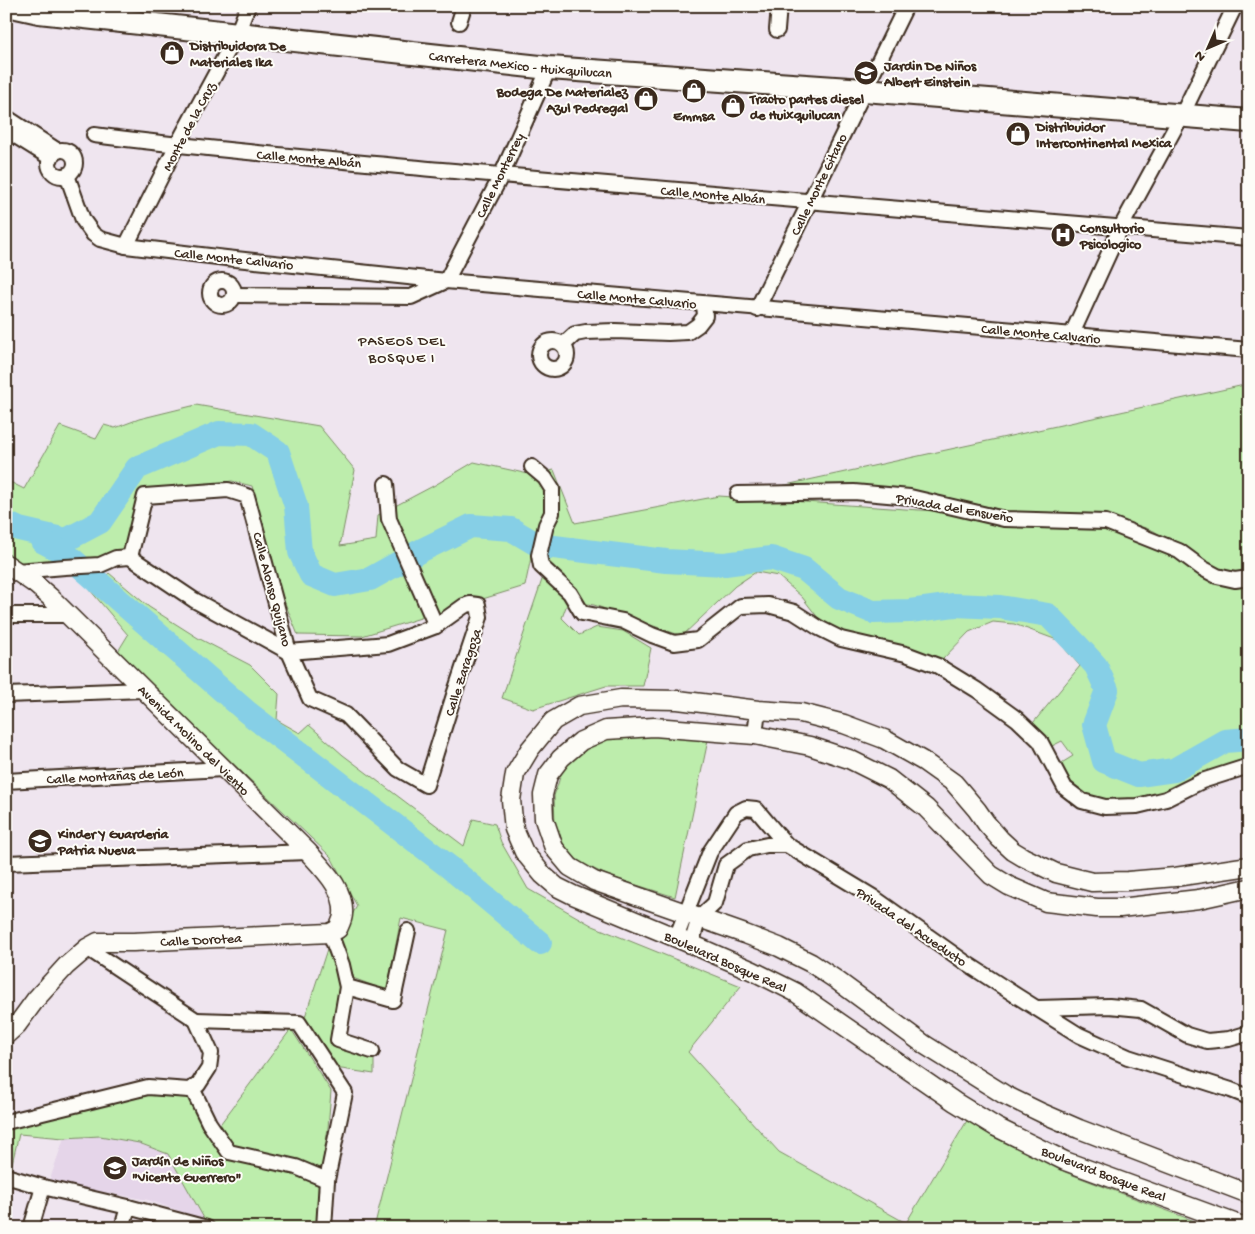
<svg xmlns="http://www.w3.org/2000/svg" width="1255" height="1234" font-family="'Gochi Hand',sans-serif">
  <rect width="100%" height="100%" fill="#efe5ef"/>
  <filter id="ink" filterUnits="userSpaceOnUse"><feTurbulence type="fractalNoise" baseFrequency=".02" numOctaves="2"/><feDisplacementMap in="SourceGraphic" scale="10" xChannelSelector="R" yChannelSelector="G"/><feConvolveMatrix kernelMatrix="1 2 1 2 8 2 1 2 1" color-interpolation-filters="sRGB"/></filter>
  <g filter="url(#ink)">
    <path fill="#e5d5e9" d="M100,1136l39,7 29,11 37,66 -57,-20 -99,-18 15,-44z"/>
    <g fill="#bdedac" stroke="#7c8c65">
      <path d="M1249,384v188l-17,3 -25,-7 -16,-13 -37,-24 -38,-13 -29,-3 -76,-3 -102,-23 -128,-3z"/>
      <path d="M196,405l123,21 36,44 -15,76 36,-6 2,-25 57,-30 39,-23 59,13 21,-5 21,53 144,-27 243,17 143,13 144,57v177l-50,13 -43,25 -44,5 -18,-1 -24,-15 -10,-23 13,-8 -11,-15 -10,5 -19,-23 47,-57 -23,-26 -43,-16 -21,-2 -24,10 -28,29 -95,-23 -24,-15 -20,-26 -24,-21 -22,-4 -21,14 -53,50 -88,-31 -26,-4 -6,17 17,17 18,-8 26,4 28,17 -8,38h-37l-73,23 -31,-11 45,-133 -1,-7 -13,-10 -8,38 -163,50 -64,-1 -24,-59 -22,-90 -20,-5 -91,13 -15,53 -28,11 -76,6 -16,-9v-75l18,9 36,-63 36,13 8,-14 11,3 24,-9z"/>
      <path d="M109,573l40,34 49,31 52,27 29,29 -2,26 23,13 9,-8 34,30 121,91 9,-27 22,5 6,18 27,47 65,37 148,60 -53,66 91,100 127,71 62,-104 97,53 148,56h-839l74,-298 -47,-12 -14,73 -34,-13 -13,-42 17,-30 -26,-49 -214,-204 11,-18 -38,-45z"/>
      <path d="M654,735l54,5 -33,157 -64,-20 -30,-14 -15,-13 -11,-26 -1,-28 9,-28 24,-24 21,-8z"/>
      <path d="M329,943l13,44 -7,55 39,14v18l-39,-6 -32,-45z"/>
      <path d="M291,1029l40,62 -3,37 -6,39 -7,5 -47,-19 -36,-4 -14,-22z"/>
      <path d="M153,1091l38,3 34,61 76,18 22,10 -3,45h-91l-24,-8 -37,-66 -29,-11 -39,-7 -36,2 -45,-4 -9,38 -4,-2v-43z"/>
    </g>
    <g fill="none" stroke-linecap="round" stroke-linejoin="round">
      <g stroke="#86cfe6" stroke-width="24">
        <path d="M6,523l13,6 47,11 34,-18 37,-54 82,-35 32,1 27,18 18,54 4,46 11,23 24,10 35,-6 50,-28 51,-25 40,3 27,16 128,16 59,3 46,-6 33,11 35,29 34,14 37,-1 44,-6 46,2 48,8 29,30 19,21 11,24 -13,35 10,36 35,14 35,-5 51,-29 24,-2"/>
        <path d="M42,541l23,12 182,159 201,154 92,77"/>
      </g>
      <defs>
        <g id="minor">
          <path d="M459,22l5,-16"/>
          <path d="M777,30l2,-24"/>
          <path d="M6,117l52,34"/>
          <path d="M6,130l45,28"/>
          <path d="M94,135c115,15 231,24 348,35 268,25 538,45 807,68"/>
          <circle cx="62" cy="163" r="13"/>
          <path d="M67,175l16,45 10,14 7,5 26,7 100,12 220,23 803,69"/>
          <path d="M126,246l51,-101 60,-111 11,-28"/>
          <circle cx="222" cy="293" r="12"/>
          <path d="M234,295l177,2 35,-16 55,-105 48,-108"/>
          <path d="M757,309l149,-303"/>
          <path d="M1071,336l50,-109 61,-112 53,-109"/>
          <circle cx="553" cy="355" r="14"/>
          <path d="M563,345l12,-11 11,-2 29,-1 53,2 20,-1 10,-7 7,-9 -1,-12"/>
          <path d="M532,467l13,11 7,11v24l-6,12 -7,30 2,11 29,27 12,20 41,8 29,14 22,8 24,-3 43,-34 27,-1 26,7 25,16 22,11 65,15 32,12 39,24 40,29 23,22 25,47 17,13 23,6 32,-1 29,-7 36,-18 47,-15"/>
          <path d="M386,484l3,35 47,107"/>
          <path d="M738,494l116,-2 56,5 94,22 102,3 73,29 23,17 15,8 18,4 14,-2"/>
          <path d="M130,557l15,-61 83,-6 19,6 42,156 21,47 36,16 52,54 28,16 28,-90 26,-78 -2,-12 -8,-1 -6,2 -28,20 -48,18 -99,8"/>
          <path d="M17,571l48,-4 35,-2 16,-7 14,-1 64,43 95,52"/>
          <path d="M6,615h62"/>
          <path d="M6,695l138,-5"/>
          <path d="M755,735l3,-25"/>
          <path d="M6,781l217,-12"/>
          <path d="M6,863l302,-11"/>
          <path d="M330,933l12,32 5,22 -9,53 34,11"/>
          <path d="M676,938l34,-86 26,-39 10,-5 10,1 21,25 10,11 86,52 93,66 51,33 62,39 49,22 103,33 18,7"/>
          <path d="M691,944l8,-26 16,-15 11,-38 22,-16 19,-4h20"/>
          <path d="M347,987l46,13 15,-69"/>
          <path d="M1037,1008l72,-2 32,3 46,26 20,6 22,-2 20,-6"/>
          <path d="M196,1020l103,3 46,70 -18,87 -3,48"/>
          <path d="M192,1088l17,35 20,29 67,15 31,13"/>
          <path d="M6,1122l142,-35 41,3 9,-5 11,-17 2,-15 -15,-33 -109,-72"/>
          <path d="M6,1176l37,11 85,20 79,21"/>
          <path d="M31,1228l12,-41"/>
          <path d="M122,1228l6,-21"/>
        </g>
        <g id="tertiary">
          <path id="s1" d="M6,564l29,20 15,13 258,255c15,17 37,37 35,62 0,5 -3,10 -5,15l-8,4 -197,9h-35l-11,6 -21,18 -30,33 -19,26 -11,10"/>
          <path d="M1249,888l-50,11 -79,9h-23l-51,-6 -37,-16 -18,-11 -65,-67 -37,-29 -40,-20 -39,-13 -55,-11 -101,-8 -48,3 -25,11 -20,17 -13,17 -5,20 1,24 10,29 16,19 24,14 151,53 34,13 32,16 24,16 90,66 80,50 37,18 37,16 170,65"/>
          <path d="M1248,1228l-183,-67 -69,-34 -41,-25 -160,-110 -42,-21 -62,-27 -118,-49 -16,-8 -14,-12 -19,-23 -10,-23 -3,-29 4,-26 15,-25 23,-28 26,-15 42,-7 57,1 80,10 43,3 43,11 40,15 39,22 31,22 23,27 9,13 14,16 13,12 10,6 33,16 36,9 36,-1 47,-4 74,-11"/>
        </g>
        <g id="primary">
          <path id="s2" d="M12,6l27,6 510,56 315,22 385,31"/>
        </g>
      </defs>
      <use href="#minor" stroke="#3b2a1e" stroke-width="18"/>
      <use href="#tertiary" stroke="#3b2a1e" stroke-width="21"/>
      <use href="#primary" stroke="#3b2a1e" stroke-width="26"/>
      <use href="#minor" stroke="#fdfcf7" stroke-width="14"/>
      <use href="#tertiary" stroke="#fdfcf7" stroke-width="18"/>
      <use href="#primary" stroke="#fdfcf7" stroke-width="22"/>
    </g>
  </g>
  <defs>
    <symbol id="shop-disc" viewBox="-11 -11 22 22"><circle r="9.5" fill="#3b2a1e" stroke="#fdfcf7"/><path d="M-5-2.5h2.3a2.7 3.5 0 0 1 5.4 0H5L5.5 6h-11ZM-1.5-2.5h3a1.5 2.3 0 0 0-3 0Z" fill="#fff"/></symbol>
    <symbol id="school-disc" viewBox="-11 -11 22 22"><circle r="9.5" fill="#3b2a1e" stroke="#fdfcf7"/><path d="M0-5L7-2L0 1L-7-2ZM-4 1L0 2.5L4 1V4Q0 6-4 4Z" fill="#fff"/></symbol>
    <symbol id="hospital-disc" viewBox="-11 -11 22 22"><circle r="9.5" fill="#3b2a1e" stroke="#fdfcf7"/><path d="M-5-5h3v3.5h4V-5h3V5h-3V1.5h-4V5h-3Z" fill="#fff"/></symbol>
  </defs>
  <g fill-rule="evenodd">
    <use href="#shop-disc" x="158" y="39" width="28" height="28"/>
    <use href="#school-disc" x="852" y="59" width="28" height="28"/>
    <use href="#shop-disc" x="680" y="77" width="28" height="28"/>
    <use href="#shop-disc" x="632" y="85" width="28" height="28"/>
    <use href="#shop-disc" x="719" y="92" width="28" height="28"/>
    <use href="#shop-disc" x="1004" y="120" width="28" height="28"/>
    <use href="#hospital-disc" x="1049" y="221" width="28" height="28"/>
    <use href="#school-disc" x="26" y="827" width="28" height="28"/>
    <use href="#school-disc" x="101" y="1154" width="28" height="28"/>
  </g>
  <g text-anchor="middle" stroke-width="4" stroke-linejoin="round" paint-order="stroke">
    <g font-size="14" font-weight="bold" fill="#3b2a1e" stroke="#fdfcf7" text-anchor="start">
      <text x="190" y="50">Distribuidora De<tspan x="190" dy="16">Materiales Ika</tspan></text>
      <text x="884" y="70">Jardin De Niños<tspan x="884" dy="16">Albert Einstein</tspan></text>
      <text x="628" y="96" text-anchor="end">Bodega De Materialez<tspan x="628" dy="16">Azul Pedregal</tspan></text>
      <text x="750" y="103">Tracto partes diesel<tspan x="750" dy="16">de Huixquilucan</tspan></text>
      <text x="694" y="120" text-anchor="middle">Emmsa</text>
      <text x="1036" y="131">Distribuidor<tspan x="1036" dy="16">Intercontinental Mexica</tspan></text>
      <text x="1080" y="232">Consultorio<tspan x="1080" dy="16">Psicologico</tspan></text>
      <text x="58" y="838">Kinder Y Guarderia<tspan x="58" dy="16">Patria Nueva</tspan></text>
      <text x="132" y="1165">Jardín de Niños<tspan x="132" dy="16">"Vicente Guerrero"</tspan></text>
    </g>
    <g font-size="14" fill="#3b2a1e" stroke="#fdfcf7">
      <text dy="5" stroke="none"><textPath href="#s2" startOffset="512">Carretera Mexico - Huixquilucan</textPath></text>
      <text transform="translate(188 126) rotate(-62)" y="5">Monte de la Cruz</text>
      <text transform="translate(309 158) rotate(5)" y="5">Calle Monte Albán</text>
      <text transform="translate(499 175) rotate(-64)" y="5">Calle Monterrey</text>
      <text transform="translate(818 184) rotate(-64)" y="5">Calle Monte Gitano</text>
      <text transform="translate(713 194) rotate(5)" y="5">Calle Monte Albán</text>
      <text transform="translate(234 258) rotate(6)" y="5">Calle Monte Calvario</text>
      <text transform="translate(637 298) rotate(5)" y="5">Calle Monte Calvario</text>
      <text transform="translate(1041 333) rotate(5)" y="5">Calle Monte Calvario</text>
      <text transform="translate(955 507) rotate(10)" y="5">Privada del Ensueño</text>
      <text transform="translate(273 589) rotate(75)" y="5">Calle Alonso Quijano</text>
      <text transform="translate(462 672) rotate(-72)" y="5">Calle Zaragoza</text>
      <text dy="5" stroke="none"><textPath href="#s1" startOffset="258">Avenida Molino del Viento</textPath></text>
      <text transform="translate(115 775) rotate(-3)" y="5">Calle Montañas de León</text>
      <text transform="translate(912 926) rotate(34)" y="5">Privada del Acueducto</text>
      <text transform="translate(201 939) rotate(-3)" y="5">Calle Dorotea</text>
      <text transform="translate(726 961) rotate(24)" y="5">Boulevard Bosque Real</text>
      <text transform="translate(1104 1173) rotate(21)" y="5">Boulevard Bosque Real</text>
    </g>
    <g font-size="15" letter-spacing="1" fill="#3b2a1e" stroke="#fdfcf7">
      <text x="402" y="345">PASEOS DEL<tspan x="402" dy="17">BOSQUE I</tspan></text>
    </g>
  </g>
  <rect width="1255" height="1234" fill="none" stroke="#fdfcf7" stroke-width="25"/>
  <rect x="12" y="12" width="1230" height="1209" fill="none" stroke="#3b2a1e" stroke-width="2" filter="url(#ink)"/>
  <g transform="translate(1208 48) rotate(225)" stroke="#fdfcf7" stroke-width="4" paint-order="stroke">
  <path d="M0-4L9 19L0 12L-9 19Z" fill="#3b2a1e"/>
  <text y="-8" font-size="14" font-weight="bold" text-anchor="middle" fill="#3b2a1e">N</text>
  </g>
</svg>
